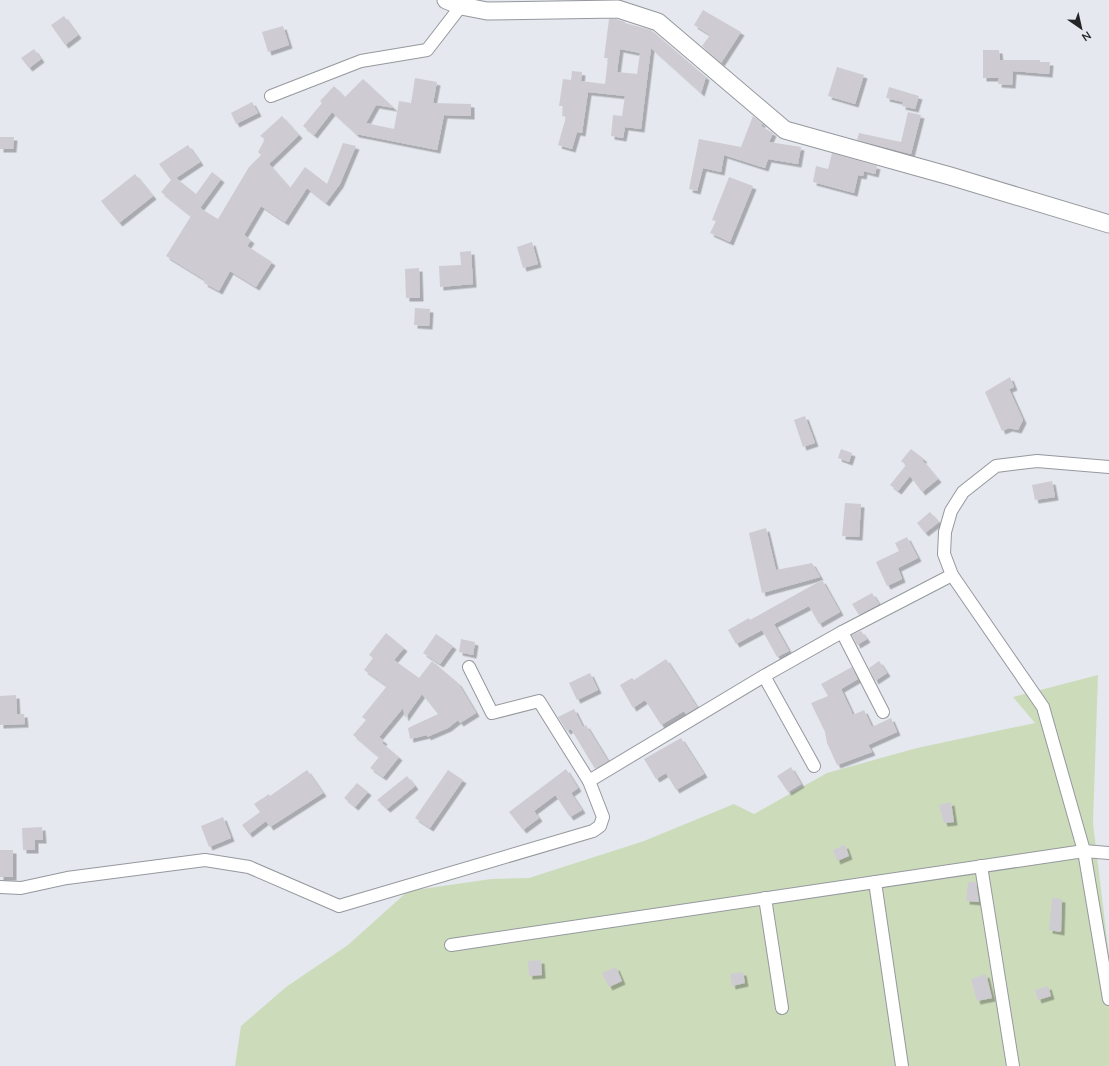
<svg xmlns="http://www.w3.org/2000/svg" width="1109" height="1066" font-family="Mulish,sans-serif">
  <defs>
    <filter id="shadow"><feDropShadow dx="3.5" dy="3.5" stdDeviation="0" flood-color="#0004"/></filter>
  </defs>
  <rect width="100%" height="100%" fill="#e5e8ee"/>
  <path fill="#ccdcbb" d="M1098,675l-5,148 16,133v110h-874l6,-40 45,-39 62,-42 60,-54 83,-12 38,-1 115,-37 90,-37 20,10 73,-41 90,-25 118,-25 -22,-26z"/>
  <g fill="#ceccd2" fill-rule="evenodd" filter="url(#shadow)">
    <path d="M703,10l38,22 -20,31 -19,-17 8,-11 -16,-10z"/>
    <path d="M64,16l14,19 -13,10 -14,-20z"/>
    <path d="M609,19h7l9,3v1l26,7 55,47 -5,16 -50,-45 -10,81 -16,-2 -2,11 -12,-2 2,-21 9,1 3,-20 -37,-4 -6,41 -5,-1 -5,17 -14,-4 8,-28 -4,-1 1,-10h-4l4,-27 8,1 1,-9 10,1 -1,9 24,3 3,-26h-4zM620,49l20,4 -3,21 -20,-2z"/>
    <path d="M283,26l6,19 -21,7 -6,-20z"/>
    <path d="M34,49l7,10 -12,9 -8,-10z"/>
    <path d="M983,50h16l1,10h40v2h10l-1,12 -36,-3 -1,14 -14,-1 1,-6h-16z"/>
    <path d="M837,67l27,8 -9,29 -27,-8z"/>
    <path d="M415,78l22,4 -4,21 38,1v12l-27,-1 -7,35 -81,-16 -24,-22 -18,23 -11,-9 19,-23 -2,-2 14,-15 11,11 18,-18 31,29 -18,-3 -10,18 28,6 5,-28 12,2z"/>
    <path d="M889,87l30,9 -4,13 -13,-3 1,-4 -17,-4z"/>
    <path d="M252,102l6,11 -22,11 -5,-11z"/>
    <path d="M908,112l13,3 -10,39 -54,-14 2,-7 42,9z"/>
    <path d="M282,116l17,19 -30,29 21,24 15,-21 22,17 16,-41 13,3 -16,38 -14,19 -19,-15 -22,34 -24,-16 -17,29 7,5 -4,6 25,16 -16,25 -26,-16 -11,20 -15,-8 1,-3 -39,-24 25,-40 -30,-24 10,-12 -12,-16 29,-19 12,17 -24,16 20,16 16,-22 9,7 -21,29 18,11 31,-52 12,-12 -3,-3 7,-13 -5,-3z"/>
    <path d="M753,116l9,7 -1,3 12,7 -4,9 32,5 -3,17 -30,-5 -3,9 -41,-13 -3,17 -18,-4 -6,23 -8,-2 10,-50 42,8z"/>
    <path d="M0,137h14l-1,12h-13z"/>
    <path d="M832,153l45,13 -2,8 -11,-3 -1,5 -5,-1 -4,18 -41,-11 3,-16 12,3z"/>
    <path d="M135,174l18,22 -34,27 -18,-22z"/>
    <path d="M729,177l24,9 -23,56 -20,-9 6,-12 -4,-1z"/>
    <path d="M532,242l6,22 -15,4 -6,-21z"/>
    <path d="M471,251l2,33 -33,3 -1,-21 22,-1 -1,-13z"/>
    <path d="M419,268l1,30h-14l-1,-29z"/>
    <path d="M415,308l15,1 -1,17 -15,-1z"/>
    <path d="M1010,377l4,10 -5,2 14,31 -5,10 -9,-2 -7,3 -17,-39z"/>
    <path d="M805,416l10,27 -12,4 -9,-27z"/>
    <path d="M841,449l11,4 -3,9 -11,-4z"/>
    <path d="M911,449l13,10 -2,1 16,19 -16,13 -12,-16 -12,15 -8,-6 16,-20 -5,-4z"/>
    <path d="M1052,481l3,16 -20,3 -3,-15z"/>
    <path d="M845,503l16,1 -2,33 -17,-1z"/>
    <path d="M930,512l9,10 -14,11 -8,-10z"/>
    <path d="M766,528l10,42 36,-7 8,14 -58,16 -13,-60z"/>
    <path d="M907,537l11,21 -20,10 4,11 -15,7 -11,-24 23,-11 -4,-8z"/>
    <path d="M822,580l18,32 -21,12 -10,-18 -35,18 15,27 -12,6 -15,-27 -26,14 -8,-14 21,-12 1,2z"/>
    <path d="M872,593l7,11 -20,11 -7,-11z"/>
    <path d="M861,631l6,8 -10,6 -5,-10z"/>
    <path d="M386,633l18,15 -10,12 25,18 13,-17 26,22 18,30 -16,10 -2,-3 -10,8 -21,9v-2l-17,4 -2,-11 30,-14 -16,-20 -17,24 -2,-10 -24,29 5,4 -2,2 17,14 -16,20 -13,-9 9,-11 -26,-22 13,-15 -4,-3 25,-31 -23,-16 9,-12 -4,-3z"/>
    <path d="M436,634l17,12 -13,18 -17,-11z"/>
    <path d="M461,639l14,3 -2,13 -14,-3z"/>
    <path d="M666,659l31,48 -11,7 -2,-3 -23,14 -16,-25 -12,8 -13,-23 12,-7 2,2z"/>
    <path d="M879,661l8,12 -12,8 -6,-13z"/>
    <path d="M852,667l6,12 -17,10 12,26 11,-5 8,17 19,-9 6,14 -29,13 4,7 -35,13 -10,-22 -2,-11 -14,-29 17,-7 -7,-12z"/>
    <path d="M590,673l8,17 -21,10 -8,-17z"/>
    <path d="M16,695l1,19h7l1,10 -25,1v-29z"/>
    <path d="M574,709l9,18 3,-2 22,36 -13,8 -24,-40 -4,2 -9,-14z"/>
    <path d="M681,738l23,36 -28,16 -10,-17 -10,6 -12,-20z"/>
    <path d="M791,767l10,17 -13,8 -11,-16z"/>
    <path d="M566,769l12,19 -7,5 11,17 -12,7 -14,-21h-2l-20,15 5,7 -16,12 -14,-18z"/>
    <path d="M307,770l16,23 -53,34 -4,-6 -17,13 -7,-9 18,-13 -6,-8 15,-10 1,2z"/>
    <path d="M448,770l15,10 -33,48 -15,-10z"/>
    <path d="M407,776l8,10 -28,23 -10,-9z"/>
    <path d="M357,783l11,9 -13,15 -11,-9z"/>
    <path d="M951,802l3,20 -10,1 -5,-18z"/>
    <path d="M223,817l8,21 -22,9 -8,-21z"/>
    <path d="M42,827l1,13h-8v10h-12l-1,-22z"/>
    <path d="M845,845l4,11 -12,5 -4,-11z"/>
    <rect x="0" y="850" width="13" height="27"/>
    <path d="M968,882h8l3,20 -13,-1z"/>
    <path d="M1052,898l10,1 -1,33 -12,-2z"/>
    <path d="M541,960l1,15 -13,1 -1,-15z"/>
    <path d="M616,967l6,14 -13,6 -7,-14z"/>
    <path d="M743,972l2,11 -13,3 -2,-12z"/>
    <path d="M986,974l6,24 -15,3 -6,-22z"/>
    <path d="M1048,986l3,10 -13,4 -3,-10z"/>
  </g>
  <g fill="none" stroke-linecap="round" stroke-linejoin="round">
    <defs>
      <g id="street">
        <path d="M271,96l90,-35 66,-11 34,-44"/>
        <path d="M952,575l91,132 41,144 25,148"/>
        <path d="M842,632l41,80"/>
        <path d="M469,667l23,46 47,-12 50,80"/>
        <path d="M764,676l50,90"/>
        <path d="M981,866l32,200"/>
        <path d="M875,882l27,184"/>
        <path d="M0,887l21,1 46,-10 138,-18 44,7 90,39 254,-75 7,-5 3,-9 -14,-36 175,-105 78,-44 110,-57 -8,-21 1,-22 6,-21 12,-19 33,-26 41,-5 72,6"/>
        <path d="M765,898l17,110"/>
        <path d="M451,945l633,-94 25,2"/>
      </g>
      <path id="secondary" d="M446,0l15,6 26,5 131,-2 40,13 127,108 165,46 159,48"/>
    </defs>
    <use href="#street" stroke="#95989d" stroke-width="14"/>
    <use href="#secondary" stroke="#95989d" stroke-width="19"/>
    <use href="#street" stroke="#fff" stroke-width="12"/>
    <use href="#secondary" stroke="#fff" stroke-width="17"/>
  </g>
  <g transform="translate(1081 28) rotate(146)" stroke="#e5e8ee" stroke-width="3" paint-order="stroke">
  <path d="M0-3L7 15L0 10L-7 15Z" fill="#242527"/>
  <text y="-6" font-size="11" font-weight="bold" text-anchor="middle" fill="#242527">N</text>
  </g>
</svg>
